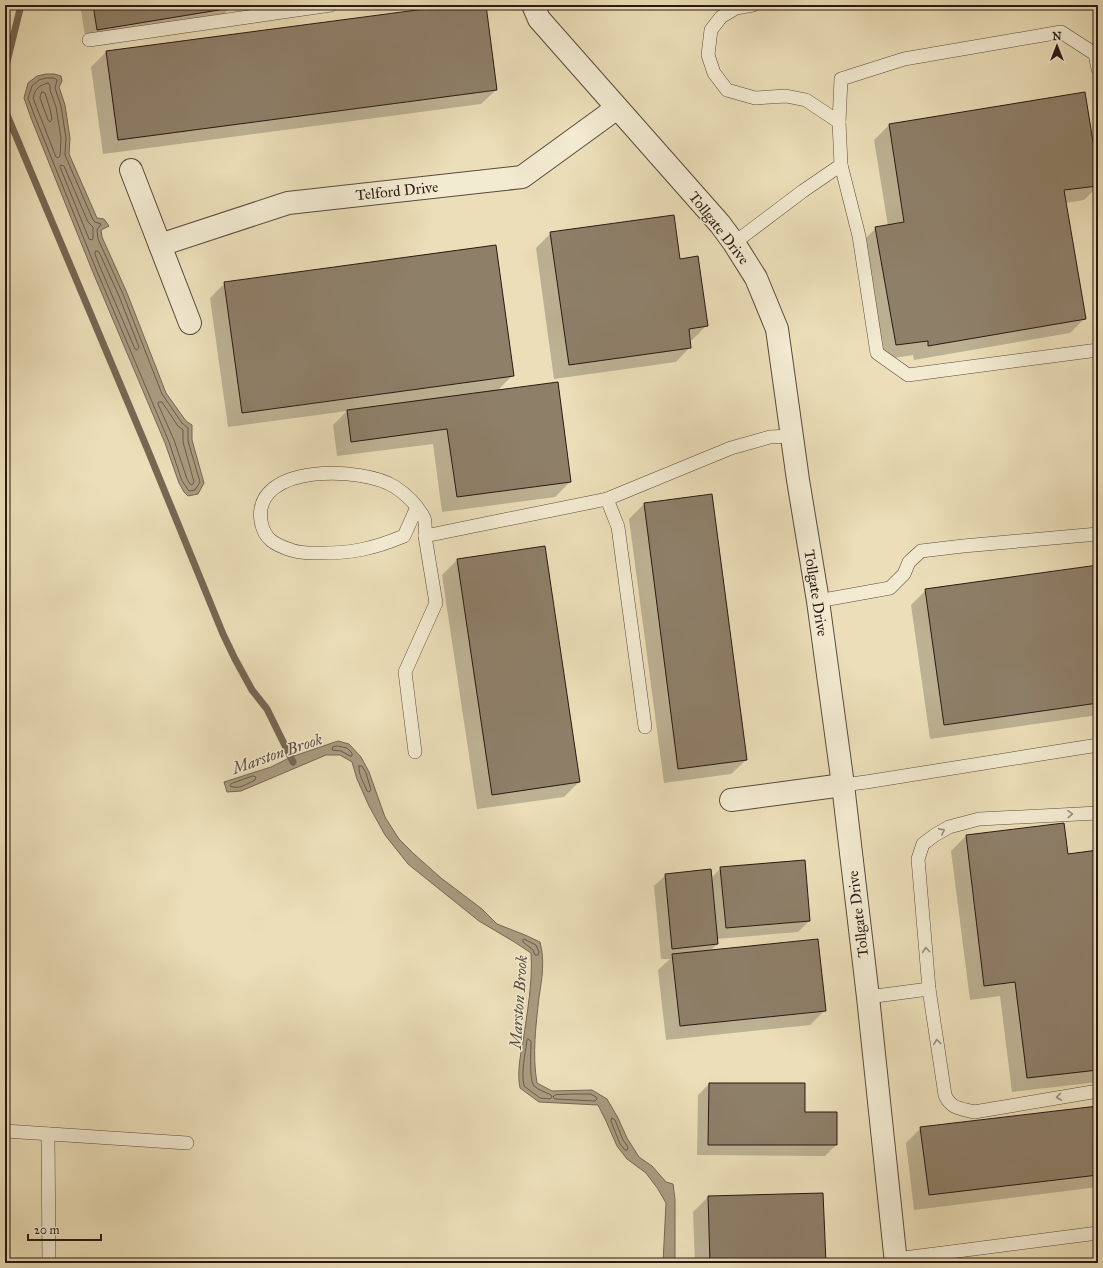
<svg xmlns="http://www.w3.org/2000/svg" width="1103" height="1268" font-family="'IM FELL Great Primer',serif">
  <rect width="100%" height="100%" fill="#ebdeb8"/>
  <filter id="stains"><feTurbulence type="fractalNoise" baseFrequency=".005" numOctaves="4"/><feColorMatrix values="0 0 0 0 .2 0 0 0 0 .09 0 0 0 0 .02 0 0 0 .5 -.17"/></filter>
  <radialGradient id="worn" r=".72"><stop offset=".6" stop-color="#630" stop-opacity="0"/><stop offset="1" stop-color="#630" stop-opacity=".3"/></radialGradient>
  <g fill="#a99b80" stroke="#766754">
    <path d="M46,74h8l7,2 1,5 -3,6 6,18 5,33 -1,16 28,64 7,1 5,7 -8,4 1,7 25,56 39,100 20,28 6,4v15l12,43 -6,11 -10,2 -4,-4 -5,-9 -14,-40 -73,-173 -61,-152 -7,-20 4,-15 9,-7z"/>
    <path d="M338,741l11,3 12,13 8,15 16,45 14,22 15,15 27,24 41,31 15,15 28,11 15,7c5,18 2,37 -1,55 -3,28 -7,57 -2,86l15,8 40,-1 15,9 11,19 9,20 12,19 13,9 14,16 7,2 2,15v64h-12l3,-60 -8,-14 -12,-16 -19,-14 -10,-13 -11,-25 -8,-16 -59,-3 -19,-14c-3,-15 0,-31 3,-46 4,-30 10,-59 8,-89l-15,-10 -37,-22 -71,-57 -23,-29 -16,-29 -12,-27 -5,-17 -12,-7h-14l-85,36 -14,1 -3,-10 47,-15 20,-10z"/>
  </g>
  <g fill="#0003">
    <path d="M80,5h150v3l-11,11 -133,22z"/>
    <path d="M463,5h22l11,85 -15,14 -378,50 -12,-87 15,-15z"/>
    <path d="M889,125l209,54v7l-14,14 -19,3 20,115 -15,15 -156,27 -1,-5 -32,5 -20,-117 15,-15 12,-2 -14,-86z"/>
    <path d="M551,233l128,27 28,65 -15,15 -3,1 1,6 -14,15 -122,17 -18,-131z"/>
    <path d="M225,283l288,92 -16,16 73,91 -15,15 -113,15 -9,-68 -96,12 -4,-31 14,-14 -119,16 -18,-129z"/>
    <path d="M711,496l35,264 -15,14 -67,9 -35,-264 15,-15z"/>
    <path d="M457,560l122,222 -15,15 -87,12 -35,-234z"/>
    <path d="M1098,566v149l-168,24 -19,-134 15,-15z"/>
    <path d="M1063,824l4,31 31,-4v231l-86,10 -12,-96 -30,4 -19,-149 15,-15z"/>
    <path d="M721,868l88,53 -11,11 -81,7v5l-7,7 115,59 -15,15 -144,15 -8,-70 12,-11h-9l-7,-73 12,-11 45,3z"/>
    <path d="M709,1084h95v29l32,32 -11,11 -128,-1 1,-60z"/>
    <path d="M1098,1107v80l-184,23 -8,-67 15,-15z"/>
    <path d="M708,1197l117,66h-130l-2,-51z"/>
  </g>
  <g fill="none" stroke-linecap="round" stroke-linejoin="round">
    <g stroke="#6a5a4a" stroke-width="1">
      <path d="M47,78h7l3,2 -2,8 6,18 5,32 -1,17 28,65 2,2 6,2 -4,6 1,9 25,55 39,100 20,29 6,5v13l12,41 -5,8 -6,1 -7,-10 -13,-39 -73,-173 -61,-152 -7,-19 4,-12 7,-6z"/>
      <path d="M48,83l2,2v5l6,17 5,31 -1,18 -2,2 -2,-1 -23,-59c3,-10 5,-12 15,-15z"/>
      <path d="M42,92l3,1 5,16 2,10 -2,3 -2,-2 -8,-22z"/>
      <path d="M61,165l3,1 24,56 5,5v11l-1,2 -3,-1 -29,-72z"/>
      <path d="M96,251l3,1 20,44 20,51 -2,3 -2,-1 -35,-82 -5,-13z"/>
      <path d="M159,402h3l16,24 5,4v12l11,40 -2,3 -2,-1 -3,-5 -13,-39 -16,-36z"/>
      <path d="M338,746l9,2 5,5v3h-2l-9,-5 -9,-1 1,-3z"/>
      <path d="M359,766h3l4,7 5,17 -2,2 -2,-1c-3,-8 -9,-17 -8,-25z"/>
      <path d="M253,776l3,1 -1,3c-8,4 -17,10 -25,6l1,-2z"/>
      <path d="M524,939l12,6 3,7 -1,3h-3l-2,-5 -10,-8v-2z"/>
      <path d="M528,1039l3,2c0,8 -2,39 3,45 4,4 12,6 17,9l1,2 -2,2 -10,-1 -16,-12c-3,-14 1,-31 3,-46z"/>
      <path d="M573,1094h18l5,3 1,2 -2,2 -40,-2 -2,-2 2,-2z"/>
      <path d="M612,1118l3,2 8,20 5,7 -1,3h-2l-5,-6 -9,-23z"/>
    </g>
    <g stroke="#766754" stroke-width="7">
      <path d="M5,70l16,-65"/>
      <path d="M5,110l142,338 76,186 12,25 17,31 15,19 26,53"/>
    </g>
  </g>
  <g fill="#8e7f69" stroke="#2a1913">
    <path d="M93,5h138v3l-134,22z"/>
    <path d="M455,5h31l11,85 -379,50 -12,-89z"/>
    <path d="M1085,92l13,81v13l-34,4 22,129 -158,27v-5l-32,4 -21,-118 29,-5 -15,-98z"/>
    <path d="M674,215l6,44 18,-3 10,70 -19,3 2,19 -122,17 -19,-133z"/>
    <path d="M496,245l18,131 -272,37 -18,-131z"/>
    <path d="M558,382l13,100 -114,15 -10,-68 -96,13 -4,-32z"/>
    <path d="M712,494l35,266 -69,9 -34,-266z"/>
    <path d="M545,546l35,236 -88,13 -35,-236z"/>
    <path d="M1098,565v138l-154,22 -19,-136z"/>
    <path d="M1064,823l4,31 30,-4v220l-71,8 -12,-96 -31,4 -18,-151z"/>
    <path d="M805,860l5,61 -84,7 -6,-61z"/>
    <path d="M711,869l7,75 -46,5 -7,-75z"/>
    <path d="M818,939l8,72 -146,15 -8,-72z"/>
    <path d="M709,1083h96v29h32v33h-129z"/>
    <path d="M1098,1106v69l-169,20 -9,-68z"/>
    <path d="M823,1193l3,70h-116l-2,-67z"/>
  </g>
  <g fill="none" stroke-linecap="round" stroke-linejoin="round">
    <defs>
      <g id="lane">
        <path d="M753,5l-17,3 -15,9 -10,13 -3,25 6,18 13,17 28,8 31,-2 20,4 33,22"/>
        <path d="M89,40l242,-35"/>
        <path d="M1098,69l-3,-15 -34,-22 -157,27 -63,20 -2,43 2,43 18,71 18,117 31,22 190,-25"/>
        <path d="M734,243l69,-52 38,-26"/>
        <path d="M417,507l-13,29c-31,13 -55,18 -89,17 -8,0 -16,0 -24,-3 -15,-5 -27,-10 -30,-29 -9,-58 102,-55 134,-34 12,8 23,19 29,31 2,5 1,13 1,18"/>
        <path d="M818,601l72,-13 14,-14 5,-12 12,-11 42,-5 135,-12"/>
        <path d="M645,727l-27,-200 -11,-28 124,-51 39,-11 22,-1"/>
        <path d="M415,752l-10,-80 31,-69 -11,-67 182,-37"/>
        <path d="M843,785l23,-3 232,-37"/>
        <path d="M1098,813l-119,6 -30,8 -14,8 -12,9 -5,15 11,130 16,106c6,14 15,13 29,17l124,-21"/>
        <path d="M868,997l61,-8"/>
        <path d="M5,1131l182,12"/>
        <path d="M48,1134l1,129"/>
        <path d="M896,1259l202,-26"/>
      </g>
      <g id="street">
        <path d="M533,5l6,14 181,205 14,19 22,35 21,51 21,151 20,121 25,184 25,212 28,266"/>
        <path d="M131,170l59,153"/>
        <path d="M160,245l128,-42 234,-26 95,-69"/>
        <path d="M731,800l112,-15"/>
      </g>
    </defs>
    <use href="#lane" stroke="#5a4a3c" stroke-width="14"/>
    <use href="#street" stroke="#5a4a3c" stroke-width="24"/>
    <use href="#lane" stroke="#f2ead1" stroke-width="13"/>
    <use href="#street" stroke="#f2ead1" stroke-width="22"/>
  </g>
  <defs><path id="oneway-chevron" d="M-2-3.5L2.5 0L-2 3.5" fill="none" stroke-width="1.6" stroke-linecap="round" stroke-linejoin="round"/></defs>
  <g stroke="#988c7c">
    <use href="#oneway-chevron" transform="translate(1070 814) rotate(-3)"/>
    <use href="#oneway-chevron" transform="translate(942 831) rotate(-28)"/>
    <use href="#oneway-chevron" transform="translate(926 950) rotate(-95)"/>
    <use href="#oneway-chevron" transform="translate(937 1042) rotate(-98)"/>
    <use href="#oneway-chevron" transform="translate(1059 1097) rotate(170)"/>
  </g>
  <g text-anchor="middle" stroke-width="3" stroke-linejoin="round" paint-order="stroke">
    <g font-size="15" fill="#2a1913" stroke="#f2ead1">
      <text transform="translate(397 191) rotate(-6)" y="5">Telford Drive</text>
      <text transform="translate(719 228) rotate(52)" y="5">Tollgate Drive</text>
      <text transform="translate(816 593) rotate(81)" y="5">Tollgate Drive</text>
      <text transform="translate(858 914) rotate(-97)" y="5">Tollgate Drive</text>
    </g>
    <g font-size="16" font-style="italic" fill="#5d4d3f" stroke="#f2ead1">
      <text transform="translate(277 753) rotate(-19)" y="6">Marston Brook</text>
      <text transform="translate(518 1002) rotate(-86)" y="6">Marston Brook</text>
    </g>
  </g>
  <rect width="1103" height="1268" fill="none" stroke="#ebdeb8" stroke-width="20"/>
  <rect x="6" y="6" width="1091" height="1256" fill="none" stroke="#2a1913" stroke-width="2"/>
  <rect x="10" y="10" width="1083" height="1248" fill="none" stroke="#2a1913"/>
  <g transform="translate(1057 46)" stroke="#f2ead1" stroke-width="3" paint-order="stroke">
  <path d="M0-3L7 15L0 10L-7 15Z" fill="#2a1913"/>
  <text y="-6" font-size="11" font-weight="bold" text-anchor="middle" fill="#2a1913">N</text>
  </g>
  <path d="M28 1234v6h73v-6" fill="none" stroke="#2a1913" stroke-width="2"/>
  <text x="34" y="1234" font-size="12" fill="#2a1913" stroke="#f2ead1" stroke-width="3" paint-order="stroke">20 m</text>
  <rect width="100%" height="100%" filter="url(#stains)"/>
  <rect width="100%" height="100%" fill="url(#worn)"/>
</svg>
